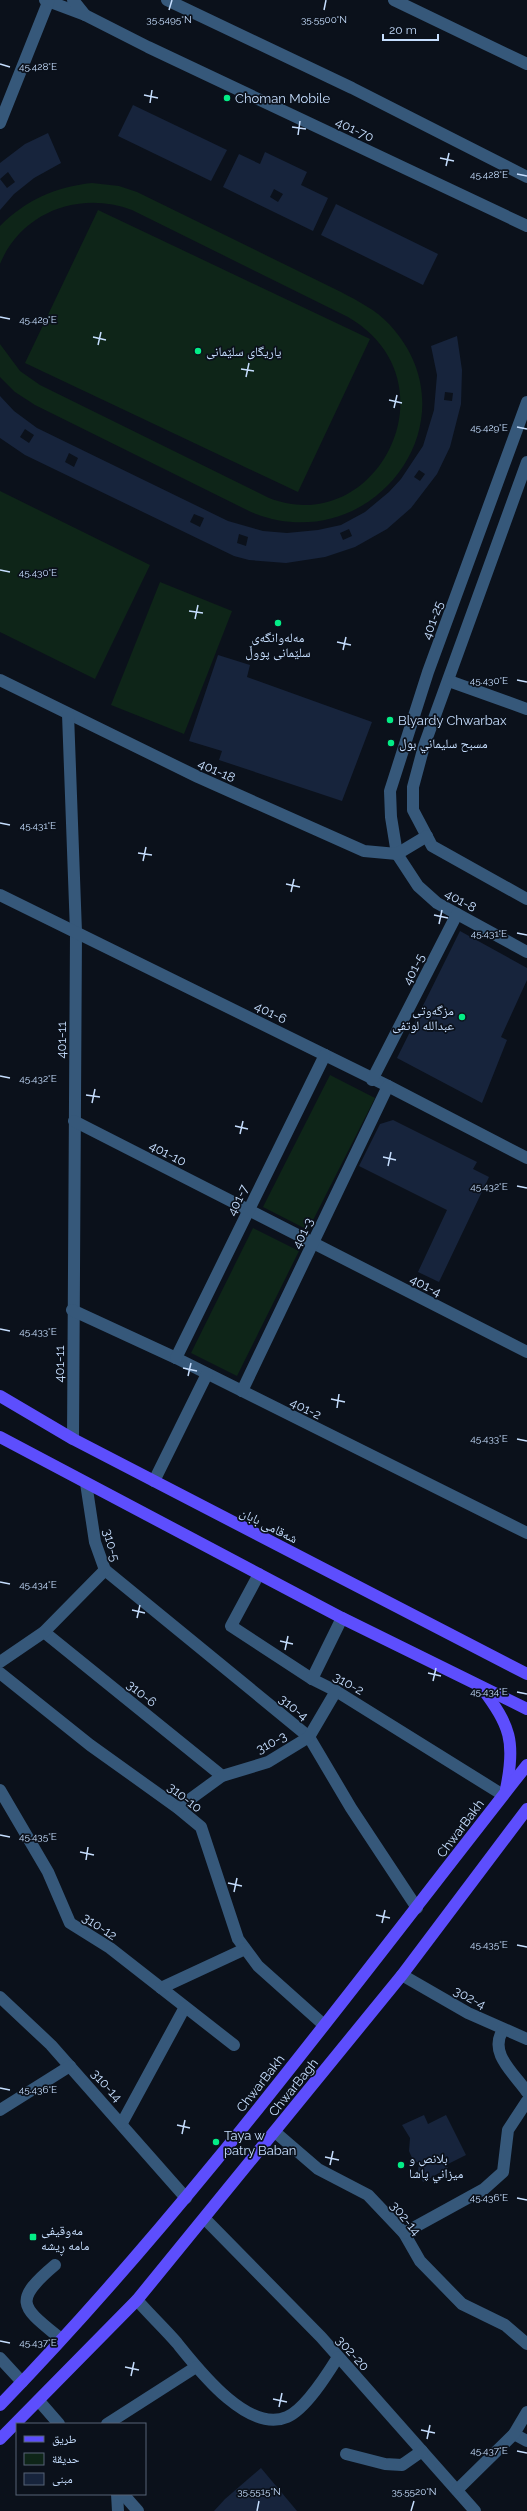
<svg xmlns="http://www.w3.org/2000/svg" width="527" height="2511" font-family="Raleway,'Noto Naskh Arabic',sans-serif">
  <rect width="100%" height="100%" fill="#0b111b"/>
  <g fill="#0e2518">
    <path d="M92,183l27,3 18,6 204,100c17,9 35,18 48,32 90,96 -18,238 -138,188l-216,-107 -20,-13 -15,-15v-33l20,27 20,14 229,113c108,42 189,-117 79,-181l-216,-107c-52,-20 -111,2 -132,54v-38c26,-26 55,-39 92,-43z"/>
    <path d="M98,210l272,129 -72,153 -273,-129z"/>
    <path d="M0,491l150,74 -55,114 -95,-47z"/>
    <path d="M160,582l72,29 -48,123 -73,-29z"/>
    <path d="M330,1075l45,23 -67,132 -45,-23z"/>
    <path d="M253,1228l46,23 -62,125 -46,-23z"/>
  </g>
  <g fill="#17243c" fill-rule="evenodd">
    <path d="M133,105l94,45 -16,31 -93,-45z"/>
    <path d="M48,133l13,30 -27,15 -20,16 -14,16v-31l7,9 8,-6 -7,-10 -8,7v-16l25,-19z"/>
    <path d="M265,152l42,20 -6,13 27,13 -15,33 -90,-44 16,-33 21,10zM274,189l9,5 -5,8 -8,-5z"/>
    <path d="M336,204l102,50 -15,31 -102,-50z"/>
    <path d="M457,336l5,34 -1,34 -11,43 -13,27 -26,34 -24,21 -32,18 -30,10 -39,6 -37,-3 -15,-4 -209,-101 -25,-17v-42l14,15 23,17 191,93 35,10 24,2 31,-3 23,-5 24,-13 24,-20 12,-13 22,-33 11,-36 3,-35 -6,-29zM445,392l8,1 -1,8 -8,-1zM25,429l9,6 -5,8 -9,-6zM69,453l9,5 -4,9 -9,-5zM419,470l6,4 -5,7 -6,-4zM194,514l10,4 -4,9 -10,-5zM349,529l3,7 -9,4 -3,-7zM239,534l9,3 -2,9 -9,-3z"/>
    <path d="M218,655l32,10 -3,12 125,45 -30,79 -123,-41 3,-9 -33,-10z"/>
    <path d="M460,931l67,37v12l-26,57 6,3 -25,63 -85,-45z"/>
    <path d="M393,1120l84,42 -4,7 16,8 -50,105 -21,-10 29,-62 -88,-44 21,-42z"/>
    <path d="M424,2115l4,9 18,-9 20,40 -20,10 2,3 -25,14 -5,-11 1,-8 -6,-3 -4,-9 1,-13 -8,-13z"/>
    <path d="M261,2468l36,43h-83l11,-12z"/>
  </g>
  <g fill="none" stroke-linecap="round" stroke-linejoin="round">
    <g stroke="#36587a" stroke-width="12">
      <path d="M45,0l40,15 63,32 379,179"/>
      <path d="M73,0l12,15"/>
      <path d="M167,0l185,88 175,89"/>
      <path d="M394,0l133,64"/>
      <path d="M0,123l49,-123"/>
      <path d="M527,402l-99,270 -38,119 1,26 6,37 21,32 19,17 90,49"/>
      <path d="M527,462l-103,284 -11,41v23l19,36 95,53"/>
      <path d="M0,680l198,97 166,74 33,3 30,-18"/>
      <path d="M449,681l78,28"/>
      <path d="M68,714l8,218 -3,507"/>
      <path d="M0,895l388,191 139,72"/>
      <path d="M372,1080l85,-166"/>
      <path d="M74,1121l453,231"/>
      <path d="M72,1310l104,48 351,175"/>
      <path d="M176,1358l149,-303"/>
      <path d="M242,1391l146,-305"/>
      <path d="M154,1481l53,-107"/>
      <path d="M105,1570l204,167 42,71 66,100"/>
      <path d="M259,1574l-28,52 81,53 24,12 167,104"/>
      <path d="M44,1632l178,144"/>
      <path d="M0,1662l44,-30 61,-62 -10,-28 -9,-59"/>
      <path d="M0,1673l90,72 88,63 23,19 37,112 20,27 66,59"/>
      <path d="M312,1679l30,-61"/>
      <path d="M0,1790l48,82 22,51 40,25 124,97"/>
      <path d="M178,1808l44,-32 46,-14 41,-25 27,-46"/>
      <path d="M402,1975l66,38 59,26"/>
      <path d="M161,1988l84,-39"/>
      <path d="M0,1997l51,48 135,153"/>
      <path d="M503,2030c-15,23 11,43 24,62"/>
      <path d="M0,2110l70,-44"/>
      <path d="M122,2123l63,-116"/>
      <path d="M275,2132l43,37 50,26 36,38 16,28 42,43 43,21 22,19"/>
      <path d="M205,2219l116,118 154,174"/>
      <path d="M404,2233l80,-44 19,-17 5,-42 19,-29"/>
      <path d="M55,2265c-44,37 -33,42 6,74"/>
      <path d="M137,2300c13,15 27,28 40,43 21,26 71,91 110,74 19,-8 41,-44 51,-60"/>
      <path d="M0,2358l22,24"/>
      <path d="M39,2401l20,23"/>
      <path d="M107,2424l89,-57"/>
      <path d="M514,2434l13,7"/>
      <path d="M346,2454l39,10 17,1 20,-14"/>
      <path d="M457,2490l57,-56 13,-22"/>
      <path d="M117,2494l1,17"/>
      <path d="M123,2494l15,17"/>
    </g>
    <g stroke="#5d4efd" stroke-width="12">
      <path d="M0,1396l73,43 454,235"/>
      <path d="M0,1437l342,181 185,91"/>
      <path d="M482,1688c28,38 34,53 24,101"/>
      <path d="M0,2405c193,-199 356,-423 527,-640"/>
      <path d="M0,2439l137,-139 265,-325 125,-166"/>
    </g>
  </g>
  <path fill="none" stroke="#c6defe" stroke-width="1.5" d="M169,10l3,-10M324,10l2,-10M0,64l10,3M144,95l14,3M150,103l2,-13M292,127l14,2M298,135l2,-14M440,158l14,3M446,166l3,-13M517,174l10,2M0,317l10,2M93,337l13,3M98,345l3,-13M241,369l13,2M246,377l3,-14M389,400l13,3M394,408l3,-13M517,427l10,2M0,570l10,2M189,611l14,2M195,619l3,-14M337,642l14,3M343,650l3,-13M517,680l10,2M0,823l10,2M138,853l14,2M143,861l3,-14M286,884l14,3M291,892l3,-13M434,915l14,3M439,924l3,-14M517,933l10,2M0,1076l10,2M86,1095l14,2M92,1103l3,-14M235,1126l13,3M240,1134l3,-13M383,1157l13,3M388,1166l3,-14M517,1186l10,2M0,1329l10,2M183,1368l14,3M188,1376l3,-13M331,1399l14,3M337,1408l2,-14M517,1439l10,2M0,1582l10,2M132,1610l13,3M137,1618l3,-13M280,1641l13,3M285,1650l3,-14M428,1673l13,3M433,1681l3,-13M517,1692l10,2M0,1835l10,2M80,1852l14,3M86,1860l2,-13M228,1883l14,3M234,1892l3,-14M376,1915l14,3M382,1923l3,-13M517,1945l10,2M0,2088l10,2M177,2125l13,3M182,2134l3,-14M325,2157l14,3M330,2165l3,-14M517,2198l10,2M0,2341l10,2M125,2367l14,3M131,2376l3,-14M273,2399l14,3M279,2407l3,-14M421,2430l14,3M427,2439l3,-14M517,2451l10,2M257,2511l2,-10M411,2511l3,-10"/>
  <g fill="#03ed86" stroke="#0b111b" stroke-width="1.5">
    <circle cx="227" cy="98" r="4"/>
    <circle cx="198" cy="351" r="4"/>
    <circle cx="278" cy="623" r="4"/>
    <circle cx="390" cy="720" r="4"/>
    <circle cx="391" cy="743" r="4"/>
    <circle cx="462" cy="1017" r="4"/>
    <circle cx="216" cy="2142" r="4"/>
    <circle cx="401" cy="2165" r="4"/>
    <rect x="29" y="2233" width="8" height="8" rx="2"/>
  </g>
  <g text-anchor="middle" stroke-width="3.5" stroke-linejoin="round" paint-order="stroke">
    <g font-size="13" fill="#c6defe" stroke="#0b111b" text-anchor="start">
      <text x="235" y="103">Choman Mobile</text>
      <text x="206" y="356">یاریگای سلێمانی</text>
      <text x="278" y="642" text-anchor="middle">مەلەوانگەی<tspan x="278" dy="15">سلێمانی پووڵ</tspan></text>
      <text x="398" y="725">Blyardy Chwarbax</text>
      <text x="399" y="748">مسبح سلیماني بول</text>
      <text x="454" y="1015" text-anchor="end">مزگەوتی<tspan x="454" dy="15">عبداللە لوتفی</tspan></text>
      <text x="224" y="2140">Taya w<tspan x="224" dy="15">patry Baban</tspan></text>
      <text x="409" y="2163">بلانص و<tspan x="409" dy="15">ميزاني پاشا</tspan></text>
      <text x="41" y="2235">مەوقیفی<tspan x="41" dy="15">مامە ڕیشە</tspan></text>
    </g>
    <g font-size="13" fill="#c6defe" stroke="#0b111b">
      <text transform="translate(355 129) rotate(25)" y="5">401-70</text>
      <text transform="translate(432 620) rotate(-70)" y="5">401-25</text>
      <text transform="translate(217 770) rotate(24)" y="5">401-18</text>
      <text transform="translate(461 900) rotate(29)" y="5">401-8</text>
      <text transform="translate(413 969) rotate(-63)" y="5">401-5</text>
      <text transform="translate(271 1012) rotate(26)" y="5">401-6</text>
      <text transform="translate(61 1040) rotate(-90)" y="5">401-11</text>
      <text transform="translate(168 1153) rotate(27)" y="5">401-10</text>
      <text transform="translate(237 1200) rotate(-64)" y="5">401-7</text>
      <text transform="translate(302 1233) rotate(-64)" y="5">401-3</text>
      <text transform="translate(426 1285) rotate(27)" y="5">401-4</text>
      <text transform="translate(59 1364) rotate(-90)" y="5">401-11</text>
      <text transform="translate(306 1408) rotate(26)" y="5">401-2</text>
      <text transform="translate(269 1525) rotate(27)" y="5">شەقامی بابان</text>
      <text transform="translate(112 1545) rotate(75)" y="5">310-5</text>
      <text transform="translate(349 1683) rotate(30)" y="5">310-2</text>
      <text transform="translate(142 1693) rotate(39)" y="5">310-6</text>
      <text transform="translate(294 1707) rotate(39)" y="5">310-4</text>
      <text transform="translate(271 1742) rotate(-28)" y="5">310-3</text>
      <text transform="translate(185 1797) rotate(38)" y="5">310-10</text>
      <text transform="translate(460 1828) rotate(-53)" y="5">ChwarBakh</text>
      <text transform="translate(100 1926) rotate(33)" y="5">310-12</text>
      <text transform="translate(470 1997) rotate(28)" y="5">302-4</text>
      <text transform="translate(260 2083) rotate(-52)" y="5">ChwarBakh</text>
      <text transform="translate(107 2085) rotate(48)" y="5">310-14</text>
      <text transform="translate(293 2087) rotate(-51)" y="5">ChwarBagh</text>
      <text transform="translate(406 2218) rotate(51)" y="5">302-14</text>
      <text transform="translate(353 2353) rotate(48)" y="5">302-20</text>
    </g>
  </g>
  <g font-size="10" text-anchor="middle" fill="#c6defe" stroke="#0b111b" stroke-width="3.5" stroke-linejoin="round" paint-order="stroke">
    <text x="169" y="23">35.5495°N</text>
    <text x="324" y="23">35.5500°N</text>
    <text x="38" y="70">45.428°E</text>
    <text x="489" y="178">45.428°E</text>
    <text x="38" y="323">45.429°E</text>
    <text x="489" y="431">45.429°E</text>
    <text x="38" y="576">45.430°E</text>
    <text x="489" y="684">45.430°E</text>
    <text x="38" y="829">45.431°E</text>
    <text x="489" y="937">45.431°E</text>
    <text x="38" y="1082">45.432°E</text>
    <text x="489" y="1190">45.432°E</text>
    <text x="38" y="1335">45.433°E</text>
    <text x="489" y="1442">45.433°E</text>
    <text x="38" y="1588">45.434°E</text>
    <text x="489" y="1695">45.434°E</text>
    <text x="38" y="1840">45.435°E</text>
    <text x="489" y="1948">45.435°E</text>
    <text x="38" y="2093">45.436°E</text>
    <text x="489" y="2201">45.436°E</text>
    <text x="38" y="2346">45.437°E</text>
    <text x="489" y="2454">45.437°E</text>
    <text x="259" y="2495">35.5515°N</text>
    <text x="414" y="2495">35.5520°N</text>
  </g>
  <rect x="16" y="2423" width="130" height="72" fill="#0b111b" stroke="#566376"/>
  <rect x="24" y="2436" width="20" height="6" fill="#5d4efd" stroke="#566376"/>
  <text x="52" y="2443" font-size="12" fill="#c6defe">طريق</text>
  <rect x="24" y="2453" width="20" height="12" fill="#0e2518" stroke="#566376"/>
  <text x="52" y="2463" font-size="12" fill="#c6defe">حديقة</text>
  <rect x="24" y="2473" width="20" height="12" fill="#17243c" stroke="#566376"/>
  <text x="52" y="2483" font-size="12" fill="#c6defe">مبنى</text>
  <path d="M383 34v6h55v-6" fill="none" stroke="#c6defe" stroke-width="2"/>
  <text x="389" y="34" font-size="12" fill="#c6defe" stroke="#0b111b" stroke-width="3" paint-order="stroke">20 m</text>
</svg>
